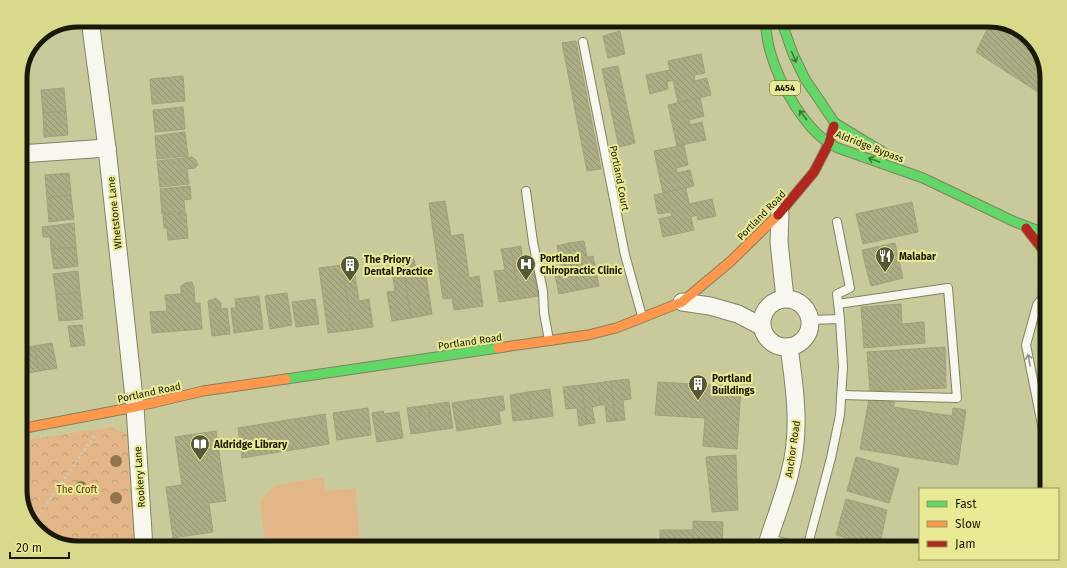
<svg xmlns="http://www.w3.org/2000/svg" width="1067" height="568" font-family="'Fira Sans',sans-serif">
  <defs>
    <pattern id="park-crowns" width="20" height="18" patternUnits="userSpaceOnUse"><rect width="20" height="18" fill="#e3b688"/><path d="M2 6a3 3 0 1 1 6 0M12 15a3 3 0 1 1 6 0" fill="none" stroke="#c29c74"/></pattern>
    <pattern id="building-back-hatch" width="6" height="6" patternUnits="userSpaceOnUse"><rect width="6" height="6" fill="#acad84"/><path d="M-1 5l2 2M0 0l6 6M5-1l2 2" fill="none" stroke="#939470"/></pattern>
  </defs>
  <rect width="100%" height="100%" fill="#c9ca9c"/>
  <path fill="url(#park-crowns)" d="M111,427l17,7 8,114h-58l-26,-6 -22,-20 -10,-28v-53z"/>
  <path fill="#e3b688" d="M324,477l1,14 31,-3 4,60h-94l-6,-47 15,-16z"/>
  <g fill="url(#building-back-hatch)" stroke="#a0a17c">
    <path d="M991,21l35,15 11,10 10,29v23l-71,-46z"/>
    <path d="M620,31l5,23 -17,4 -5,-22z"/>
    <path d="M576,41l25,128 -14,2 -25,-128z"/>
    <path d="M701,54l4,19 -11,2 1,6 12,-3 4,17 -33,8 -5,-23 -6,2 1,7 -18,5 -4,-19 24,-5 -2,-9z"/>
    <path d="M618,66l17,77 -16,4 -17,-78z"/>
    <path d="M183,76l2,25 -33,3 -2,-25z"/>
    <path d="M64,88l2,23 -23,2 -2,-23z"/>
    <path d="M700,98l4,18 -15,4 1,5 12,-3 4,18 -29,6 -9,-41z"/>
    <path d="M183,107l2,22 -30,3 -2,-22z"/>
    <path d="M66,111l2,24 -24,2 -1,-24z"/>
    <path d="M185,132l3,24 -31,3 -2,-23z"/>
    <path d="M684,145l4,20 -12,3 1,5 13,-3 4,16 -31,7 -9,-42z"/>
    <path d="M192,157l4,3 2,5 -3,3 -8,1 2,15 -29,3 -3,-26z"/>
    <path d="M69,173l2,22 -24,3 -2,-23z"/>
    <path d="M190,186l1,13 -7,1 1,12 -23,2 -2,-25z"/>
    <path d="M686,188l3,16 23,-5 4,17 -18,4 -1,-5 -6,2 3,13 -31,7 -4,-18 13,-3 -1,-4 -13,2 -4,-19z"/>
    <path d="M71,195l3,24 -25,3 -2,-24z"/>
    <path d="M445,201l6,35 12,-2 6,44 10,-2 4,30 -29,4 -2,-12 -9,1 -14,-96z"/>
    <path d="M912,202l6,30 -55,12 -7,-30z"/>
    <path d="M186,213l2,25 -20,2 -1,-12h-3l-1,-13z"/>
    <path d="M74,223l2,24 -25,2 -1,-12h-7l-1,-10z"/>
    <path d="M584,241l3,16 6,-1 6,30 -21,4 -9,-47z"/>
    <path d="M569,243l9,47 -19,4 -5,-23 8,-2 -5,-23z"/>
    <path d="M895,243l4,18 -33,7 -4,-18z"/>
    <path d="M521,246l2,19 10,-1 5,32 -19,3 -8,-51z"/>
    <path d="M76,247l2,19 -24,3 -3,-20z"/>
    <path d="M511,248l8,51 -20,3 -5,-31 11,-1 -4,-21z"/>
    <path d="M414,259l2,11 9,-1 7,45 -21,4 -9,-57z"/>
    <path d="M402,261l9,57 -19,3 -5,-29 8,-1 -4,-28z"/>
    <path d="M899,261l4,17 -32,8 -5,-18z"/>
    <path d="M353,263l6,38 10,-2 4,28 -21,3 -10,-65z"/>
    <path d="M342,265l10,65 -24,3 -9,-65z"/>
    <path d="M78,271l2,21 -24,3 -3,-21z"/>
    <path d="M192,282l2,6 1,15h5l2,26 -50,4 -2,-21 17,-1 -2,-16 16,-1v-8l4,-3z"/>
    <path d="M80,292l3,27 -24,2 -3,-26z"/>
    <path d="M287,293l5,32 -22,4 -5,-33z"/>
    <path d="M259,296l4,33 -29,4 -3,-25h5l-1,-9z"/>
    <path d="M216,298l5,5v6l6,-1 3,26 -18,2 -4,-35z"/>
    <path d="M315,299l4,25 -23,3 -4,-25z"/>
    <path d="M901,304l1,20 22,-2 1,21 -61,5 -3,-41z"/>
    <path d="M82,325l3,20 -14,2 -3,-21z"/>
    <path d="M52,343l5,25 -18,3 -5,-25z"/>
    <path d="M34,346l5,25 -18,4 -1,-26z"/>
    <path d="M945,347l1,41 -76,3 -3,-39z"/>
    <path d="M629,379l2,20 -8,1 2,20 -10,1 -4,-40z"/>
    <path d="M611,381l4,40 -8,1 -2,-17h-5l-3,-22z"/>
    <path d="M658,382l83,5 -4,62 -34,-3 2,-28 -50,-3z"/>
    <path d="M597,383l3,22 -8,2 3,16 -8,1 -6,-39z"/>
    <path d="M581,385l6,39 -8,2 -2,-18 -11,1 -3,-22z"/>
    <path d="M550,389l3,27 -21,3 -4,-27z"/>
    <path d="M528,392l4,27 -19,2 -3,-26z"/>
    <path d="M503,396l2,14 -6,1 2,13 -26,4 -4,-28z"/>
    <path d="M869,399l26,3 -2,5 59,9 1,-8 13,2 -8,55 -98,-16z"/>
    <path d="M471,400l4,28 -18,3 -5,-28z"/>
    <path d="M449,402l4,26 -21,3 -4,-26z"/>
    <path d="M428,405l4,26 -21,3 -4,-26z"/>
    <path d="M368,408l3,27 -34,5 -4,-27z"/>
    <path d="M383,411l1,3 15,-2 4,26 -26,4 -5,-29z"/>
    <path d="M325,414l4,30 -87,14 -4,-30z"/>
    <path d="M216,431l10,70 -17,2 4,29 -40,6 -7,-51 16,-2 -7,-48z"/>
    <path d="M736,455l2,55 -26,2 -6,-55z"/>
    <path d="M856,457l43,12 -10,34 -42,-12z"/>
    <path d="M846,499l41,11 -7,34 -2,2 -42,-11z"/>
    <path d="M693,521l30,1 -1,26h-62v-18h33z"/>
  </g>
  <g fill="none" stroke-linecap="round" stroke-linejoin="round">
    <defs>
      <g id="lane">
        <path d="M583,42l42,213 17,61"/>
        <path d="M526,191l7,51 10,49 1,22 5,27"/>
        <path d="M837,222l13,66 -13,6 3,25"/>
        <path d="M1047,292l-10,13 -11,40 16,80 5,14"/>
        <path d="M838,304l110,-16 9,110 -116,-3"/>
        <path d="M1047,322c-7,15 -3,34 0,49"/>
        <path d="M768,539l39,9 24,-90 9,-43 3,-49 -3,-47 -30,1"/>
      </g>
      <g id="street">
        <path d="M90,20l17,128 28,259 9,141"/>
        <path d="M20,154l87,-6"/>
        <path d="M780,213l-1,29 6,56"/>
        <circle cx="786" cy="323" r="24"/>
        <path d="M682,302l28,4 28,8 23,12"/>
        <path d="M766,548c7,-25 18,-50 24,-76 11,-41 5,-83 -1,-125"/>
      </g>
      <g id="fast">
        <path d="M765,20c1,11 2,20 5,31 9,32 36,83 68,97l85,30 92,44 32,12"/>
        <path d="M781,20l12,34 12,25 30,44 51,31"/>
        <path d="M286,379l212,-31"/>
      </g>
      <g id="slow">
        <path d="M498,348l90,-13 28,-7 66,-26 49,-41 47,-46"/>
        <path d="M20,429l115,-22 68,-16 83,-12"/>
      </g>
      <g id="jam">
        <path d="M778,215l36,-43 15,-29 5,-17"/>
        <path d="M1026,228l21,27"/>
      </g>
    </defs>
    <use href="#lane" stroke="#828261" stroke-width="10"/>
    <use href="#street" stroke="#828261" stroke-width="19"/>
    <use href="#fast" stroke="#828261" stroke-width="11"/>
    <use href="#slow" stroke="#828261" stroke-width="11"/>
    <use href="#jam" stroke="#828261" stroke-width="11"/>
    <path stroke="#cccdbe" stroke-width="2.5" stroke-dasharray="2 3" stroke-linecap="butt" d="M33,524l61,-88"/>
    <use href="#lane" stroke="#f7f7f0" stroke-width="8"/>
    <use href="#street" stroke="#f7f7f0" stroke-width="17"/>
    <use href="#fast" stroke="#63d668" stroke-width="9"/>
    <use href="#slow" stroke="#ff974d" stroke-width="9"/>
    <use href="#jam" stroke="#b3261e" stroke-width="9"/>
  </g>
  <g fill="#93754b">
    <circle cx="116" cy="461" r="6"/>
    <circle cx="81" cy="487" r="6"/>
    <circle cx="116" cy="498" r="6"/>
  </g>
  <defs><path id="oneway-shaft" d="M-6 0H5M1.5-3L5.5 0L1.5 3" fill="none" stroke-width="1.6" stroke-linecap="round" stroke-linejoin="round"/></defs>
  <g stroke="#3e7835">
    <use href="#oneway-shaft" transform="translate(794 57) rotate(66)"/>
    <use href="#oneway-shaft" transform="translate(803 115) rotate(-128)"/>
    <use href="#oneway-shaft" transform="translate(874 160) rotate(-160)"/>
  </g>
  <use stroke="#949485" href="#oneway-shaft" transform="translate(1029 360) rotate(-101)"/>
  <defs>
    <symbol id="restaurant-pin" viewBox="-11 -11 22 30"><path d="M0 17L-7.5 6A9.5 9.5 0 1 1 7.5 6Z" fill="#575838" stroke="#e9ea96"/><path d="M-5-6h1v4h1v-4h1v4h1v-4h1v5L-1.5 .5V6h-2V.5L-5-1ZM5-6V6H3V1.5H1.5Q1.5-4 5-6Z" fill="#fff"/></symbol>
    <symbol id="hospital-pin" viewBox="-11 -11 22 30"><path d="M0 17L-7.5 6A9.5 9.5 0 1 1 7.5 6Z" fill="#575838" stroke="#e9ea96"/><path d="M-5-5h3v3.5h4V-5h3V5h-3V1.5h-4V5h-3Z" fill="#fff"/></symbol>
    <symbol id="building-pin" viewBox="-11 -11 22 30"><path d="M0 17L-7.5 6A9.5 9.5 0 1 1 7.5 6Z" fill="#575838" stroke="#e9ea96"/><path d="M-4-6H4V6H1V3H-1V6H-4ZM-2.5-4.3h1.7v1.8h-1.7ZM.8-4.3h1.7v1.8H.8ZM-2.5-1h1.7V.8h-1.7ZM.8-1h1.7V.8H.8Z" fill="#fff"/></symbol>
    <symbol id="library-pin" viewBox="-11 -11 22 30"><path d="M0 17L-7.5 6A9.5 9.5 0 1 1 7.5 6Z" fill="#575838" stroke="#e9ea96"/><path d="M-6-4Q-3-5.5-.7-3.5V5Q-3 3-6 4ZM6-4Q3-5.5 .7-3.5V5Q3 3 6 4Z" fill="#fff"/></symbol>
  </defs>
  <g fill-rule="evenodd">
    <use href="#restaurant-pin" x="874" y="245" width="22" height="30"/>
    <use href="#hospital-pin" x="515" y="253" width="22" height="30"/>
    <use href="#building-pin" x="339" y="254" width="22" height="30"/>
    <use href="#building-pin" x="687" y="373" width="22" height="30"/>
    <use href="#library-pin" x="189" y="433" width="22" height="30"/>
  </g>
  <g text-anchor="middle" stroke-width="4" stroke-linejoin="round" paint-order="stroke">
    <rect fill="#e9ea96" stroke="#58582e" stroke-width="1" x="770" y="81" width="30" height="14" rx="3"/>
    <g font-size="9" font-weight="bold" fill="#1a1a02">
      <text x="785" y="91">A454</text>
    </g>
    <g font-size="10" fill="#1a1a02" stroke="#e9ea96">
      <text transform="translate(870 146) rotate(21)" y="4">Aldridge Bypass</text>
      <text transform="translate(620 178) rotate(79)" y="4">Portland Court</text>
      <text transform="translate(114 213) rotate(-96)" y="4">Whetstone Lane</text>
      <text transform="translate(761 215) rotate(-46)" y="4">Portland Road</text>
      <text transform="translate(470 341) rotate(-8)" y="4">Portland Road</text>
      <text transform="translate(149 392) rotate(-12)" y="4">Portland Road</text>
      <text transform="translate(792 449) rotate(-82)" y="4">Anchor Road</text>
      <text transform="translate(139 477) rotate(-94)" y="4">Rookery Lane</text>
    </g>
    <g font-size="10" font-weight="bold" fill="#1a1a02" stroke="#e9ea96" text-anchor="start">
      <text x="899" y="260">Malabar</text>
      <text x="540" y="262">Portland<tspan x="540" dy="12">Chiropractic Clinic</tspan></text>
      <text x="364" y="263">The Priory<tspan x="364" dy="12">Dental Practice</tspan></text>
      <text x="712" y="382">Portland<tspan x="712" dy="12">Buildings</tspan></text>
      <text x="214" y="448">Aldridge Library</text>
    </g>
    <g font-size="10" fill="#672f08" stroke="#e9ea96">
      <text x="77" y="493">The Croft</text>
    </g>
  </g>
  <path d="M0 0H1067V568H0ZM78 27H989A51 51 0 0 1 1040 78V490A51 51 0 0 1 989 541H78A51 51 0 0 1 27 490V78A51 51 0 0 1 78 27Z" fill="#d8d98a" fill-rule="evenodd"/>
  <path fill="none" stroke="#1a1a02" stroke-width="5" d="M78 27H989A51 51 0 0 1 1040 78V490A51 51 0 0 1 989 541H78A51 51 0 0 1 27 490V78A51 51 0 0 1 78 27Z"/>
  <rect x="919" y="488" width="140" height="72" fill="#e9ea96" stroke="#96975b"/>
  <rect x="927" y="501" width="20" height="6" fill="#63d668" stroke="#96975b"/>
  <text x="955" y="508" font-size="12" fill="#1a1a02">Fast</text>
  <rect x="927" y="521" width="20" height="6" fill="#ff974d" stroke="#96975b"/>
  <text x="955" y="528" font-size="12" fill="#1a1a02">Slow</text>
  <rect x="927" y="541" width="20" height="6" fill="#b3261e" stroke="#96975b"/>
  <text x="955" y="548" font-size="12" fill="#1a1a02">Jam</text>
  <path d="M10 552v6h59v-6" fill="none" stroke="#1a1a02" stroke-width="2"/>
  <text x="16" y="552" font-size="12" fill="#1a1a02" stroke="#e9ea96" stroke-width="3" paint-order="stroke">20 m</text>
</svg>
